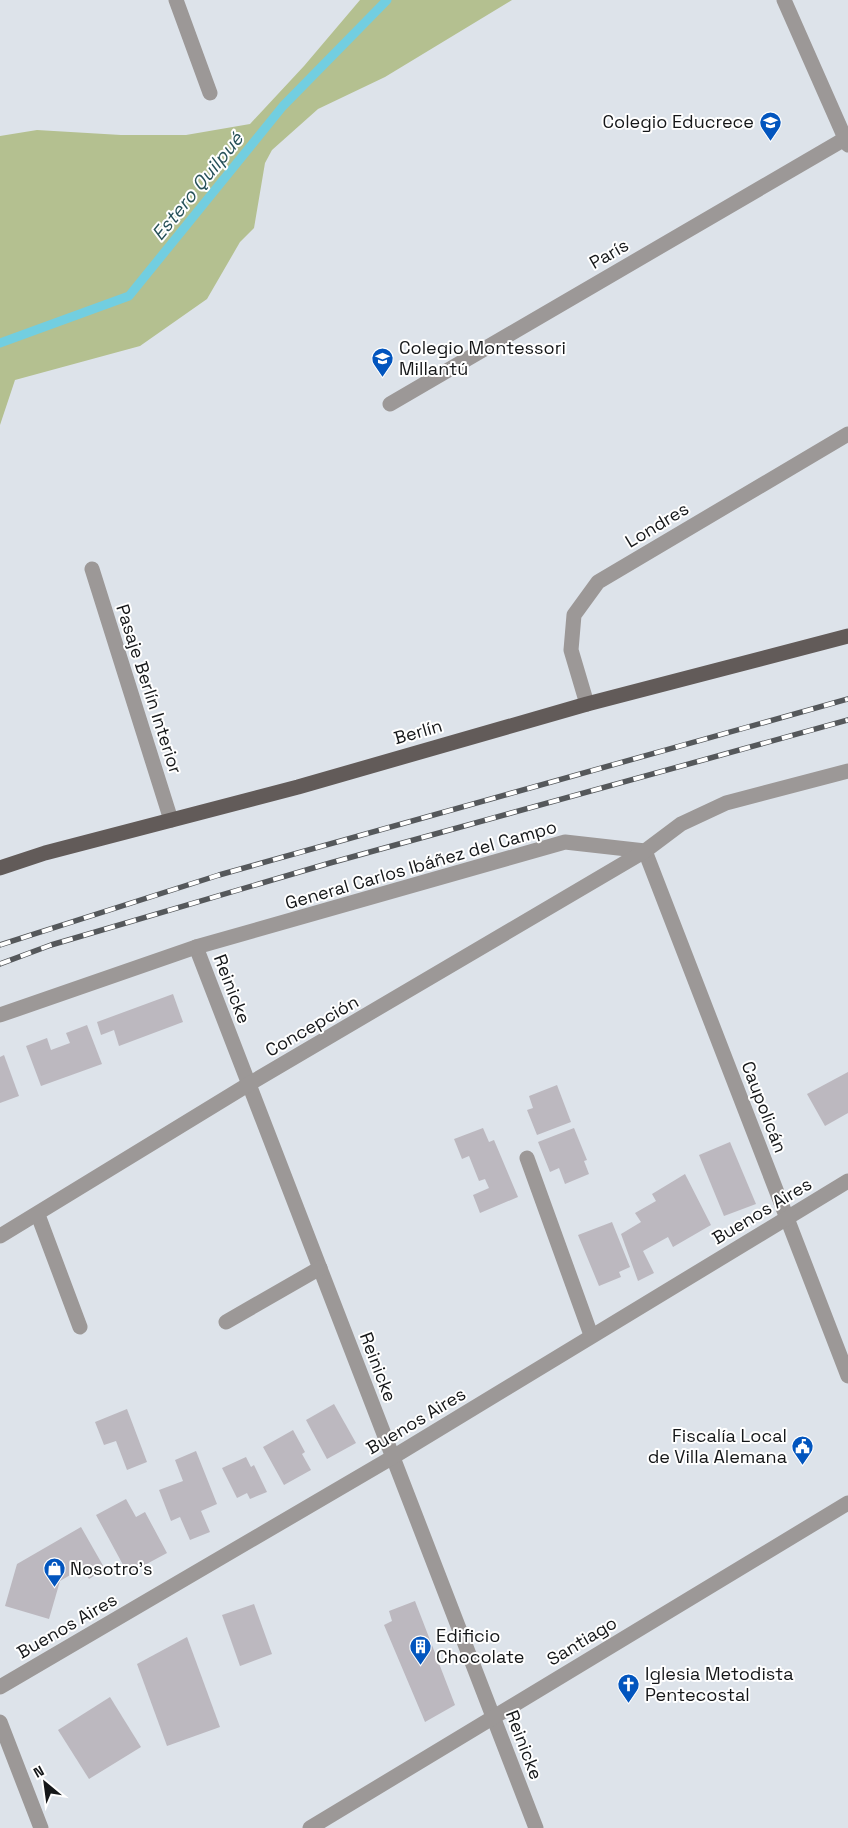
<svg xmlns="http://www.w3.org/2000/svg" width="848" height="1828" font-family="'Space Grotesk',sans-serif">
  <rect width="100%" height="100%" fill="#dde3ea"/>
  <path fill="#b4c090" d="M360,0h152l-127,77 -67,32 -46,41 -7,13 -11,65 -14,14 -33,57 -67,47 -125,34 -15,45v-289l37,-6 84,5h65l64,-11 54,-58z"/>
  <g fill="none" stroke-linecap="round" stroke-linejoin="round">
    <path stroke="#72cee0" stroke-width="9" d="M0,343l129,-47 154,-190 104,-106"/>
  </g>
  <g fill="#bcb8bf">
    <path d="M173,994l10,28 -64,24 -5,-16 -13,5 -4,-13z"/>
    <path d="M87,1025l15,39 -61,22 -15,-40 21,-8 4,12 19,-7 -4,-10z"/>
    <path d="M4,1055l15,41 -19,7v-46z"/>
    <path d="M848,1072v41l-23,13 -18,-32z"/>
    <path d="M557,1085l14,37 -34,13 -10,-25 6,-2 -4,-12z"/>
    <path d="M483,1128l6,14 5,-2 24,57 -38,16 -7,-18 16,-7 -4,-9 -6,2 -10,-25 -7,3 -8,-20z"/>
    <path d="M574,1128l13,32 -3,1 5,13 -24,10 -6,-16 -9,4 -12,-30z"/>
    <path d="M730,1142l26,62 -32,12 -25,-61z"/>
    <path d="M685,1174l26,51 -38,22 -5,-10 -25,14 11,22 -16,8 -17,-47 20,-12 -6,-9 21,-12 -4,-7z"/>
    <path d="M612,1222l18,45 -11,5 2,5 -22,9 -21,-51z"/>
    <path d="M334,1404l22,39 -29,16 -21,-39z"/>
    <path d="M127,1409l20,53 -20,8 -11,-29 -12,4 -9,-23z"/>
    <path d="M293,1430l12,22 -3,2 9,16 -27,15 -21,-38z"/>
    <path d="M196,1451l21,53 -16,7 9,21 -20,8 -10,-23 -9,4 -12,-31 24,-9 -8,-21z"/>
    <path d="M246,1457l5,10 3,-2 13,27 -17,7 -3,-6 -10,5 -15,-30z"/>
    <path d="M126,1499l10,18 9,-5 22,41 -39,21 -32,-59z"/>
    <path d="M81,1527l24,42 -16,10 -7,-11 -22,13 -11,38 -44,-13 12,-42z"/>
    <path d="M415,1601l40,104 -30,17 -41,-97 8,-4 -3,-10z"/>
    <path d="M254,1604l18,50 -32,12 -18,-51z"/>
    <path d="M187,1637l33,90 -53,19 -30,-82z"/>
    <path d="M110,1697l31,50 -52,32 -31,-49z"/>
  </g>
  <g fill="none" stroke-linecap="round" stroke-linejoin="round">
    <g stroke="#9c9897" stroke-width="15">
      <path d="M176,0l34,93"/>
      <path d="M784,0l64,145"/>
      <path d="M390,404l458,-267"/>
      <path d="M92,569l79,251"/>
      <path d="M587,704l-16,-54 3,-35 24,-33 250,-148"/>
      <path d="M645,851l203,525"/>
      <path d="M196,947l340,881"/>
      <path d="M0,1015l196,-68 369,-105 80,9"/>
      <path d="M527,1158l64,177"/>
      <path d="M38,1215l42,112"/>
      <path d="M0,1236l249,-152 396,-233 36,-27 45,-21 122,-32"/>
      <path d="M226,1322l94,-54"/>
      <path d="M0,1687l393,-230 455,-276"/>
      <path d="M0,1722l41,106"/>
      <path d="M310,1828l538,-325"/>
    </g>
    <path stroke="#625b59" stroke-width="15" d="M0,868l45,-15 253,-66 289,-83 261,-68"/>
    <defs>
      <g id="rail">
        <path d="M0,945l219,-70 629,-176"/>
        <path d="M0,964l51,-19 279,-82 518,-143"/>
      </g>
    </defs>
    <use href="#rail" stroke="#55585b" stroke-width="5.5"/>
    <use href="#rail" stroke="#fff" stroke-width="4" stroke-dasharray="11" stroke-linecap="butt"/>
  </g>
  <defs>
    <symbol id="school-pin" viewBox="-11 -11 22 30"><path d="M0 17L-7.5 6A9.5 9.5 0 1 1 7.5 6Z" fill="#0255be" stroke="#fff"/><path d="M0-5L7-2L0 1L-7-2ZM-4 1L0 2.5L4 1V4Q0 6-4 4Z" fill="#fff"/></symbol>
    <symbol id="civic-pin" viewBox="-11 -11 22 30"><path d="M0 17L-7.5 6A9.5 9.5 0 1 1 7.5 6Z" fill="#0255be" stroke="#fff"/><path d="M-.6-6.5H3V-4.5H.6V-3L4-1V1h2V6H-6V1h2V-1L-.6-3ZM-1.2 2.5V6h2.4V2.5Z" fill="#fff"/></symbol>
    <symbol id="shop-pin" viewBox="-11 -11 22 30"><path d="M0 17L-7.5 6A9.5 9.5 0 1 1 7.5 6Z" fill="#0255be" stroke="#fff"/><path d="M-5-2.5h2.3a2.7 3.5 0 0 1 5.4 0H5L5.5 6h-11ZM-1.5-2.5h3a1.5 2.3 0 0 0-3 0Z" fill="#fff"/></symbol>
    <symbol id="building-pin" viewBox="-11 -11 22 30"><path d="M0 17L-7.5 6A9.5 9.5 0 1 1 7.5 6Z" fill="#0255be" stroke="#fff"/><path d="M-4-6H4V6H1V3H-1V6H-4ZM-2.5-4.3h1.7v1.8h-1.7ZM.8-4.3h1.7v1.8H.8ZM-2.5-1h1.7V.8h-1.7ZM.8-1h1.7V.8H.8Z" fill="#fff"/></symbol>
    <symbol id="church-pin" viewBox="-11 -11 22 30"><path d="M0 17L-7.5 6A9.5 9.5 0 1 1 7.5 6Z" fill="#0255be" stroke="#fff"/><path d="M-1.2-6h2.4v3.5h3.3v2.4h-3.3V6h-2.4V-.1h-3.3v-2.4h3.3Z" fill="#fff"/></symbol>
  </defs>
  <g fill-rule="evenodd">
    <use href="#school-pin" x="758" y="110" width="25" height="34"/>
    <use href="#school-pin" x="370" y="346" width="25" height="34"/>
    <use href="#civic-pin" x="790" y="1434" width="25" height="34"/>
    <use href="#shop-pin" x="42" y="1556" width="25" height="34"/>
    <use href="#building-pin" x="408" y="1634" width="25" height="34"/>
    <use href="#church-pin" x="616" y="1672" width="25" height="34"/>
  </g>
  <g text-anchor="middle" stroke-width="4" stroke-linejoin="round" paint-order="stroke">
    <g font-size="18" fill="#151719" stroke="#fff" text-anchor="start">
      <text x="754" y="128" text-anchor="end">Colegio Educrece</text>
      <text x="399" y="354">Colegio Montessori<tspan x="399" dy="21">Millantú</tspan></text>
      <text x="787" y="1442" text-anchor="end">Fiscalía Local<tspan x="787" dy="21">de Villa Alemana</tspan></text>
      <text x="70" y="1575">Nosotro's</text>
      <text x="436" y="1642">Edificio<tspan x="436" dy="21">Chocolate</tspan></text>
      <text x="645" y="1680">Iglesia Metodista<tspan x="645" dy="21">Pentecostal</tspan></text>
    </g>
    <g font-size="18" fill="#151719" stroke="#fff">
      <text transform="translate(609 254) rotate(-30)" y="6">París</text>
      <text transform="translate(657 525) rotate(-31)" y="6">Londres</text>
      <text transform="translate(149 689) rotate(72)" y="6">Pasaje Berlín Interior</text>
      <text transform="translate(418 732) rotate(-16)" y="6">Berlín</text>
      <text transform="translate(421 865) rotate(-16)" y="6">General Carlos Ibáñez del Campo</text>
      <text transform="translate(232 989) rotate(69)" y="6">Reinicke</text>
      <text transform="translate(312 1026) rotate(-30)" y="6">Concepción</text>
      <text transform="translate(764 1107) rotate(69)" y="6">Caupolicán</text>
      <text transform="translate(762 1211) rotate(-31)" y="6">Buenos Aires</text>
      <text transform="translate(378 1367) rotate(69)" y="6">Reinicke</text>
      <text transform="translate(416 1421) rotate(-31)" y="6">Buenos Aires</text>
      <text transform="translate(67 1626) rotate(-30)" y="6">Buenos Aires</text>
      <text transform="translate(582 1641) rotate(-31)" y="6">Santiago</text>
      <text transform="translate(524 1745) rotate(69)" y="6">Reinicke</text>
    </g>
    <g font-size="19" font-style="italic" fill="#275159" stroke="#fff">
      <text transform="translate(197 186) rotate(-51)" y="7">Estero Quilpué</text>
    </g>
  </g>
  <g transform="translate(45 1783) rotate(331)" stroke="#ffffff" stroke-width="4" paint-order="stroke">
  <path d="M0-4L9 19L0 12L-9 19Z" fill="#151719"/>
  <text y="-8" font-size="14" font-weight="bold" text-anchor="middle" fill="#151719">N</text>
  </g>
</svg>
